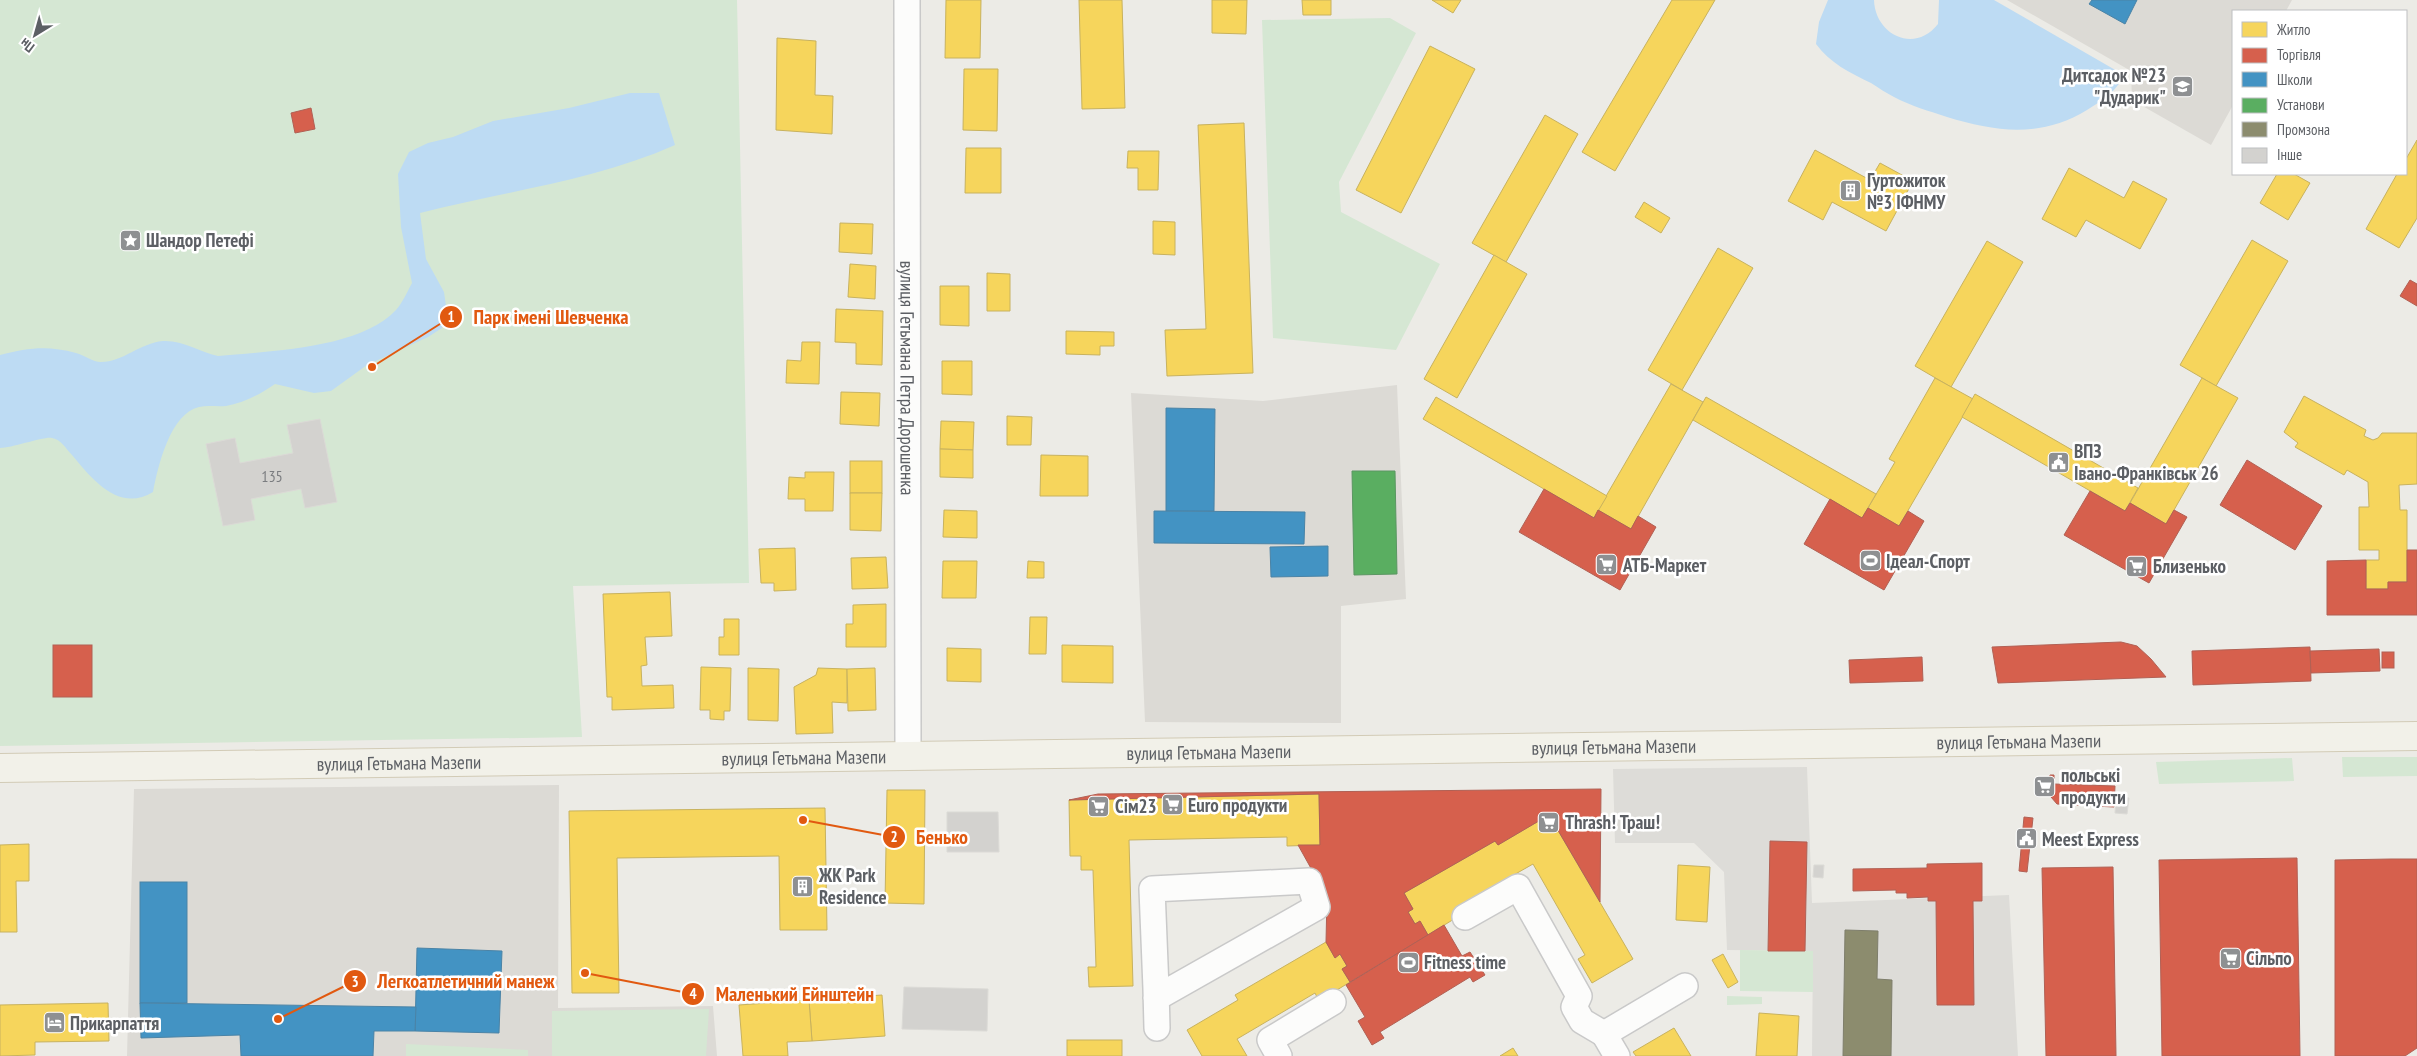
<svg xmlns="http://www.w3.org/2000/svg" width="2417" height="1056" font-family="'PT Sans Narrow',sans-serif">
  <rect width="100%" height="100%" fill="#ecebe6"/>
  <path fill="#dddcd8" d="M1807,767l5,136 197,-8 9,161h-206l1,-105 -86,-1 -3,-78 -30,-29h-79l-2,-74z"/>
  <g fill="#dcdad5">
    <path d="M2007,0h285l-6,11h-53v94l-22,40 -79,-45 -1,-29z"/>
    <path d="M1397,385l9,214 -65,7v117l-196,-1 -14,-329 132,8z"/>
    <path d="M559,785l-1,223 155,-2 4,50h-590l7,-267z"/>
  </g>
  <g fill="#d5e7d3">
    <path d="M0,0h737l12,583 -176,3 9,151 -582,9z"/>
    <path d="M1390,18l26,15 -77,149 2,30 99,52 -44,86 -123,-12 -11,-318z"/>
    <path d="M2342,757h75v19l-74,1z"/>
    <path d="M2292,758l2,23 -135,3 -3,-22z"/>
    <path d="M1740,950l73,1v41l-73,-1z"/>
    <path d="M1727,996l35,1v7l-35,1z"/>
    <path d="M709,1009l-3,47h-154v-45z"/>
    <path d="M406,1044l122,6v6h-122z"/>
  </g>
  <g fill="#bddbf3">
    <path d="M1828,0h46c1,35 41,54 64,24l1,-24h55l130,75c-8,17 -21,25 -37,35 -46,28 -91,22 -140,7 -18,-6 -36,-11 -53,-20 -8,-4 -15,-9 -23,-14 -21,-10 -41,-20 -55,-39l3,-22z"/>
    <path d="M630,93h29l16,52c-81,36 -170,46 -255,68l6,46 18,33 3,21 -5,15 -14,9 -61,28 -36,26 -17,2 -39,-9c-14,10 -32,19 -49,22 -9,1 -18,-1 -27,1 -29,7 -41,59 -46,85 -34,21 -61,-13 -81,-37 -7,-7 -10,-15 -20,-17 -7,-2 -40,10 -52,10v-93c28,-7 47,-10 76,-2 8,2 17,9 25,9 22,0 39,-19 62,-21 20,-1 36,11 55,15 50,-5 142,-7 178,-46 7,-8 11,-18 16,-27l-11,-56 -3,-53 11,-22 19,-9 25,-6 40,-16 76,-13z"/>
  </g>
  <g fill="#f6d55c" stroke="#c8b25e">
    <path d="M946,0h35l-1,58h-35z"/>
    <path d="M1079,0h43l3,108 -43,1z"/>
    <path d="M1212,0h35l-1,34 -34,-1z"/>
    <path d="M1302,0h29v15h-28z"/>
    <path d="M1432,0h29l-8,13z"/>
    <path d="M1672,0h43l-100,171 -33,-19z"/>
    <path d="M777,38l39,3 -1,54 18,1 -1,38 -56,-4z"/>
    <path d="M1430,46l45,23 -74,144 -45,-23z"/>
    <path d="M964,69h34l-1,62 -34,-1z"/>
    <path d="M1545,115l33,19 -72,128 -34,-19z"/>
    <path d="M1244,123l9,250 -86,3 -2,-46 41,-1 -8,-204z"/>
    <path d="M2417,140v78l-18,30 -33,-19 31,-55h9v-15z"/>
    <path d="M966,148h35v45h-36z"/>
    <path d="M1815,150l55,30 10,-17 33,18 -27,50 -54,-29 -9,18 -35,-19z"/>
    <path d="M1128,151h31l-1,39h-20v-22h-11z"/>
    <path d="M2069,168l55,30 9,-17 34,18 -27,50 -54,-29 -10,17 -34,-18z"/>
    <path d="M2277,174h17l16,9 -22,37 -28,-17z"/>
    <path d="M1644,202l26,16 -9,15 -26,-16z"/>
    <path d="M1153,221l22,1v33l-22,-1z"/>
    <path d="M840,223l33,1 -1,30 -33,-2z"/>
    <path d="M2252,240l36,21 -72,125 -36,-21z"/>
    <path d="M1987,241l36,21 -72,125 -36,-21z"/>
    <path d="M1718,248l35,20 -71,122 -34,-20z"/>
    <path d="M1494,255l33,19 -70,124 -33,-19z"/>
    <path d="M850,264l26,2 -1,33 -27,-2z"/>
    <path d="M987,273l23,1v37h-23z"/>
    <path d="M940,286h29v40l-29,-1z"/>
    <path d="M836,309l47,2 -1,54 -26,-1v-21l-21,-1z"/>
    <path d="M1066,331l48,1v14h-14v9l-34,-1z"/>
    <path d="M802,342h18l-1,42 -33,-1 1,-23 14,1z"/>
    <path d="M942,361h30v34l-30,-1z"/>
    <path d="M1935,378l38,21 -74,127 -31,-18 27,-46 -6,-3z"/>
    <path d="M2202,378l36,20 -72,126 -36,-21z"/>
    <path d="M1671,384l32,18 -72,127 -33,-19z"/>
    <path d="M841,392l39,1 -1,33 -39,-2z"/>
    <path d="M1975,394l163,94 -13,23 -163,-94z"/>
    <path d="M2304,396l62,34 -2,6 9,4 5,-2 4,-5h35v51l-18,1 1,25h7v72h-19v7h-22v-29h13v-10h-20v-43h10l-1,-25 -21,-12 -3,5 -49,-28 3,-4 -14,-11z"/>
    <path d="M1436,397l171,99 -13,22 -171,-99z"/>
    <path d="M1706,397l170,97 -14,24 -169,-98z"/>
    <path d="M1007,416l25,1 -1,28h-24z"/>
    <path d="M941,421l33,1 -1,28 -33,-1z"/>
    <path d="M940,449l33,1v28l-33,-1z"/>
    <path d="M1041,455l47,1v40h-48z"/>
    <rect x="850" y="461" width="32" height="32"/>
    <path d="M805,472h29l-1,39h-28v-12h-17l1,-22 16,1z"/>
    <path d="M850,493h32l-1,38 -31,-1z"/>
    <path d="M944,510l33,1v27l-34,-1z"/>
    <path d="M795,548l1,42 -22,1v-8h-13l-2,-34z"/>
    <path d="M886,557l2,31 -36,1 -1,-31z"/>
    <path d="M943,561h34l-1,37h-34z"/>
    <path d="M1028,561l16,1v16h-17z"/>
    <path d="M670,592l2,44 -27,1 2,28 -6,1 1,20 31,-1 1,23 -62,2v-13h-5l-4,-103z"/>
    <path d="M886,604v43h-40v-23h7v-19z"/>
    <path d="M1030,617h17l-1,37h-17z"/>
    <path d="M724,619h15v36h-20v-18h5z"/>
    <path d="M1062,645l51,1v37l-51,-1z"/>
    <path d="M947,648l34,1v33l-34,-1z"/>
    <path d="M701,667l30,1 -1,43h-6v9l-14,-1v-9h-10z"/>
    <path d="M748,668l31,1 -1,52 -30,-1z"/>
    <path d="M818,668l29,1v34l-15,-1 1,31 -37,1 -2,-47 22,-12z"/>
    <path d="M875,668l1,42 -28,1 -1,-42z"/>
    <path d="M887,790h38l-1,114 -39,-1z"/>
    <path d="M1319,794l1,51 -33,1v-9l-158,3 4,146 -44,1 -1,-20h8l-3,-97h-12v-14h-11l-1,-56z"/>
    <path d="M825,808l2,122h-47l-1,-74 -162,2 2,135h-47l-3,-182z"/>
    <path d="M1549,815l84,144 -41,24 -14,-24 7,-4 -52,-91 -79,45 5,7 -31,19 -8,-14 -5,3 -7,-12 5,-3 -9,-16 91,-52 3,4z"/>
    <path d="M29,844v37h-13l1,51h-17v-87z"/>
    <path d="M1678,865l32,2 -3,55 -31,-2z"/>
    <path d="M1326,942l9,16 5,-4 7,12 -5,3 8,13 -31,19 -4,-8 -78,46 10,17h-45l-15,-26 51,-30 -3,-5z"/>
    <path d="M1723,954l15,28 -10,6 -16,-28z"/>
    <path d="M882,995l3,41 -73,5 -3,-41z"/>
    <path d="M809,1000l3,41 -25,1 1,14h-45l-4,-51z"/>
    <path d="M108,1003l1,38 -74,1v13l-35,1v-51z"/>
    <path d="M1759,1013l40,3 -2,40h-41z"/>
    <path d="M1674,1028l17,28h-55l-3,-4z"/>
    <rect x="1067" y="1040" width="55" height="16"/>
    <path d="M1513,1048l5,8h-18z"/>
  </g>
  <g fill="#d6604d" stroke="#b16054">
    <path d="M311,108l4,21 -20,4 -4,-20z"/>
    <path d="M2410,280l7,4v22l-17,-10z"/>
    <path d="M2247,460l75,46 -27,44 -75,-45z"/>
    <path d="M1544,489l50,29 4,-8 33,19 7,-13 18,11 -36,63 -101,-58z"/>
    <path d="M2090,491l35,20 5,-8 36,21 8,-14 13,7 -38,66 -85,-48z"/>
    <path d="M1830,499l32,19 6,-10 31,18 9,-15 16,10 -40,69 -80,-46z"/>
    <path d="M2407,550h10v65h-90v-54l39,-1v29h22v-7h19z"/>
    <path d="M2121,642l16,4 14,13 15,18 -168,6 -6,-36z"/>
    <rect x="53" y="645" width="39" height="52"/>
    <path d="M2310,647l1,34 -118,4 -1,-34z"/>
    <path d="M2379,649l1,22 -69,2 -1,-22z"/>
    <rect x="2382" y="652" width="12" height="16"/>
    <path d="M1922,657l1,24 -73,2 -1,-23z"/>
    <path d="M2050,775h4v9l61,2 -1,21 -57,-3 -6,-7v-8l-11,-1 1,-9 8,1z"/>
    <path d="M1601,789l-1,113 -51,-87 -51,30 -3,-4 -91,52 9,16 -5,3 7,12 5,-3 8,14 -78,47 -8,-13 5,-3 -7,-12 -5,4 -9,-16 1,-45 -29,-52h22l-1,-51 -250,6 29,-6z"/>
    <path d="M2024,817l9,1 -6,54 -8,-1z"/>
    <path d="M1770,841l37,1 -2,109h-37z"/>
    <path d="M2297,858l3,198h-138l-3,-196z"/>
    <path d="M2391,859h26v189l-12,8h-70v-196z"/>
    <path d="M1982,863v38h-9l1,104h-37l-1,-104h-8v-4l-21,1v-5h-11v-3l-43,1v-22l74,-1v-4z"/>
    <path d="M2113,867l3,189h-70l-4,-188z"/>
    <path d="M1444,925l18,31 8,-4 15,23 -12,7 -3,-5 -90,55 4,6 -12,7 -14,-24 7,-4 -19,-32z"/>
  </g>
  <g fill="#4393c3" stroke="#4a83a6">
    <path d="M2092,0h45l-12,24 -36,-20z"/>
    <path d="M1166,408l49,1 -1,102h-48z"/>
    <path d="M1154,511l151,1 -1,32 -150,-1z"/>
    <path d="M1328,546v30l-57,1 -1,-30z"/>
    <rect x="140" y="882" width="47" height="121"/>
    <path d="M417,948l85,3 -3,82 -84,-2z"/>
    <path d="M140,1003l276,4 -1,24h-41l-1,25h-132l-1,-21 -99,3z"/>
  </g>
  <path fill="#5aae61" stroke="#5b9662" d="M1352,471h43l2,103 -43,1z"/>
  <path fill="#8c8c6e" stroke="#7e7e6b" d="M1845,930l33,1 -1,48 15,1 -1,76h-48z"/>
  <g fill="#d3d2cf" stroke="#dbdad6">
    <path d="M320,419l17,83 -32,6 -4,-19 -50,10 4,21 -32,6 -17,-82 29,-6 5,25 53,-10 -6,-28z"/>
    <path d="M2116,797l13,1 -2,16 -12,-1z"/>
    <path d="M947,812h51l1,40h-52z"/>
    <path d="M1814,865h10l-1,13 -10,-1z"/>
    <path d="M904,987l84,2 -1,42 -85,-2z"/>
  </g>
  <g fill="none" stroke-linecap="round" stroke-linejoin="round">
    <defs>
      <g id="minor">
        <path id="s1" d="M907,0l1,756"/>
        <path d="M1465,917l53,-30 61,109 -5,11 8,14 22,13"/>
        <path d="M1156,998l161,-91 -8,-26 -157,8 4,100 1,39"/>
        <path d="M1279,1056l-9,-16 63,-38"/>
        <path d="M1617,1056l-13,-22 81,-48"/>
      </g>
      <g id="major">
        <path id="s2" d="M0,768l2417,-32"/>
      </g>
    </defs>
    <use href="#minor" stroke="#c9c9c9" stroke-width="28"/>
    <use href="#major" stroke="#d2cbb6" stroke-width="30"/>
    <use href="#minor" stroke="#fcfcfb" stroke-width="25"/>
    <use href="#major" stroke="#f2f1e9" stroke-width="28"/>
  </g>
  <defs>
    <symbol id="school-square" viewBox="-11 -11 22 22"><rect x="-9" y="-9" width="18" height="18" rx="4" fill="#8e9092" stroke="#fff"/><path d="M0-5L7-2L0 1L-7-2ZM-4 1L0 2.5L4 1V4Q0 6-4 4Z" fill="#fff"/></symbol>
    <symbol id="building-square" viewBox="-11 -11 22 22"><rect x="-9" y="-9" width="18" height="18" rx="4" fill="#8e9092" stroke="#fff"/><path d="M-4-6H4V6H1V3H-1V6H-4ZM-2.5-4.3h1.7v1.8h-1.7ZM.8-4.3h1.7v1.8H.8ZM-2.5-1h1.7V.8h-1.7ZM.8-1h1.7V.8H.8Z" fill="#fff"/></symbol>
    <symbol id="sight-square" viewBox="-11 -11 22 22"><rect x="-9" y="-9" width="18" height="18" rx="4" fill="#8e9092" stroke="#fff"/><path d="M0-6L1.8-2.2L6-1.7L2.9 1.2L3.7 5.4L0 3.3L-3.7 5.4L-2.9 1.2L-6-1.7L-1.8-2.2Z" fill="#fff"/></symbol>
    <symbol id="civic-square" viewBox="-11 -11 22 22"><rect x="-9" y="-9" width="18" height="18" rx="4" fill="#8e9092" stroke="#fff"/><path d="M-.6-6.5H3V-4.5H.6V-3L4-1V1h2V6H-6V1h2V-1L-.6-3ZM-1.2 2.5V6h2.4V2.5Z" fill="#fff"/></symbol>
    <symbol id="stadium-square" viewBox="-11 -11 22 22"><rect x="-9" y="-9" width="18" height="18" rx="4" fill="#8e9092" stroke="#fff"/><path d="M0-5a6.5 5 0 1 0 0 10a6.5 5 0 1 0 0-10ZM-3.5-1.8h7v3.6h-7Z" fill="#fff"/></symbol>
    <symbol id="supermarket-square" viewBox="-11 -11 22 22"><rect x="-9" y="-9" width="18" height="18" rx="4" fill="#8e9092" stroke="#fff"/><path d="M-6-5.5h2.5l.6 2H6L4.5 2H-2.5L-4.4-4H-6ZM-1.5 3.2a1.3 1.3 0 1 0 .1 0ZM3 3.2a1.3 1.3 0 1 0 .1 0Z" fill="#fff"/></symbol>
    <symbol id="hotel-square" viewBox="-11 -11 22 22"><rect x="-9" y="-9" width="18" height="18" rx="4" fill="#8e9092" stroke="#fff"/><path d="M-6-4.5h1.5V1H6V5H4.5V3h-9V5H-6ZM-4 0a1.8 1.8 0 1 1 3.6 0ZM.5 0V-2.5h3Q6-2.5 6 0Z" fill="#fff"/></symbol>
  </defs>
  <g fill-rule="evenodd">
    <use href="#school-square" x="2170" y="74" width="25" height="25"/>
    <use href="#building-square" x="1838" y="178" width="25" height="25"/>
    <use href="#sight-square" x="118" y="228" width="25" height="25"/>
    <use href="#civic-square" x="2046" y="450" width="25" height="25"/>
    <use href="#stadium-square" x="1858" y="548" width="25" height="25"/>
    <use href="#supermarket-square" x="1594" y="552" width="25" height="25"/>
    <use href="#supermarket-square" x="2124" y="554" width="25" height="25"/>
    <use href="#supermarket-square" x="2032" y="774" width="25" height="25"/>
    <use href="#supermarket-square" x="1160" y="792" width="25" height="25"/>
    <use href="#supermarket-square" x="1086" y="794" width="25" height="25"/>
    <use href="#supermarket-square" x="1536" y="810" width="25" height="25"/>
    <use href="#civic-square" x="2014" y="826" width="25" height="25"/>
    <use href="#building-square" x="790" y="874" width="25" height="25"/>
    <use href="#supermarket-square" x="2218" y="946" width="25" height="25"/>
    <use href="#stadium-square" x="1396" y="950" width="25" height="25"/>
    <use href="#hotel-square" x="42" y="1010" width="25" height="25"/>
  </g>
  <g text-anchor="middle" stroke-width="5" stroke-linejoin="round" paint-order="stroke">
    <g font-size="16" fill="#7b7d80">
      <text x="272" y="482">135</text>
    </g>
    <g font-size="19" font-weight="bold" fill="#5c5f64" stroke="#fff" text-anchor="start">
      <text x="2166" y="82" text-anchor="end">Дитсадок №23<tspan x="2166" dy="22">"Дударик"</tspan></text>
      <text x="1867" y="187">Гуртожиток<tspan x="1867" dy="22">№3 ІФНМУ</tspan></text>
      <text x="146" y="247">Шандор Петефі</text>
      <text x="2074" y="458">ВПЗ<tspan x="2074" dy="22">Івано-Франківськ 26</tspan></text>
      <text x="1886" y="568">Ідеал-Спорт</text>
      <text x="1623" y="572">АТБ-Маркет</text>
      <text x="2153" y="573">Близенько</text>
      <text x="2061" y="782">польські<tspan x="2061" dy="22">продукти</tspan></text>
      <text x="1188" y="812">Euro продукти</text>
      <text x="1115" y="813">Сім23</text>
      <text x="1565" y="829">Thrash! Траш!</text>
      <text x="2042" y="846">Meest Express</text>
      <text x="819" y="882">ЖК Park<tspan x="819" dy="22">Residence</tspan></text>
      <text x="2246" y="965">Сільпо</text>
      <text x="1424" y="969">Fitness time</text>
      <text x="70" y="1030">Прикарпаття</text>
    </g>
    <g font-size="19" fill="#5c5f64" stroke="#fff">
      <text dy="7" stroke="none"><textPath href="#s1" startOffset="378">вулиця Гетьмана Петра Дорошенка</textPath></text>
      <text dy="7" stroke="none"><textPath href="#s2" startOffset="2019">вулиця Гетьмана Мазепи</textPath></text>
      <text dy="7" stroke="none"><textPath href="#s2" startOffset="1614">вулиця Гетьмана Мазепи</textPath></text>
      <text dy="7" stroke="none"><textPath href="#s2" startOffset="1209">вулиця Гетьмана Мазепи</textPath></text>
      <text dy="7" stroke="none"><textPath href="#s2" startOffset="804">вулиця Гетьмана Мазепи</textPath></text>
      <text dy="7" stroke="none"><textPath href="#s2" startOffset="399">вулиця Гетьмана Мазепи</textPath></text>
    </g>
  </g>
  <path fill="none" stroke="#e15910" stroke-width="2" d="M372 367L451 317M803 820L894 837M278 1019L355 981M585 973L693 994"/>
  <g fill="#e15910" stroke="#fff" stroke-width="2">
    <circle cx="372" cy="367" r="5"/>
    <circle cx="803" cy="820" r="5"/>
    <circle cx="278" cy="1019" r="5"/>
    <circle cx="585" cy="973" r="5"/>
    <circle cx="451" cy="317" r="12"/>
    <circle cx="894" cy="837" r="12"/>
    <circle cx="355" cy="981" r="12"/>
    <circle cx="693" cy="994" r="12"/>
  </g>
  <g font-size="15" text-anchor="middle" font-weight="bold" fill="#fff">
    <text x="451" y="322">1</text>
    <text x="894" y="842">2</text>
    <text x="355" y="987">3</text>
    <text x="693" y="999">4</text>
  </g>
  <g font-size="20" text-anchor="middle" font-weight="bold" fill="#e15910" stroke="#fff" stroke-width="5" stroke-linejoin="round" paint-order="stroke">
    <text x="551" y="324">Парк імені Шевченка</text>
    <text x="942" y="844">Бенько</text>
    <text x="466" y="988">Легкоатлетичний манеж</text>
    <text x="795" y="1001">Маленький Ейнштейн</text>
  </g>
  <rect x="2232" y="10" width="175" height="165" fill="#ffffff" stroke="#bebfc1"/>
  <rect x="2242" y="22" width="25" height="15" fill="#f6d55c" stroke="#bebfc1"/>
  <text x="2277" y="35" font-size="15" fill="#5c5f64">Житло</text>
  <rect x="2242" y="48" width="25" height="15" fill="#d6604d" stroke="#bebfc1"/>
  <text x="2277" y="60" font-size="15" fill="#5c5f64">Торгівля</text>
  <rect x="2242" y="72" width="25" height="15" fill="#4393c3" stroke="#bebfc1"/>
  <text x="2277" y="85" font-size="15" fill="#5c5f64">Школи</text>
  <rect x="2242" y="98" width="25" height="15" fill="#5aae61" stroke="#bebfc1"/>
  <text x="2277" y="110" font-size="15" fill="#5c5f64">Установи</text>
  <rect x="2242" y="122" width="25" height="15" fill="#8c8c6e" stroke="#bebfc1"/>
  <text x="2277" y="135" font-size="15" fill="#5c5f64">Промзона</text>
  <rect x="2242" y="148" width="25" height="15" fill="#d3d2cf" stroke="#bebfc1"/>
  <text x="2277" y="160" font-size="15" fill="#5c5f64">Інше</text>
  <g transform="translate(35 35) rotate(217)" stroke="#ffffff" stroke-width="4" paint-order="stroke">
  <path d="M0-4L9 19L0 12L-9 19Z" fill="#5c5f64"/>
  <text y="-8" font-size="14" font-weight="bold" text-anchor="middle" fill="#5c5f64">Пн</text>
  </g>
</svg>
